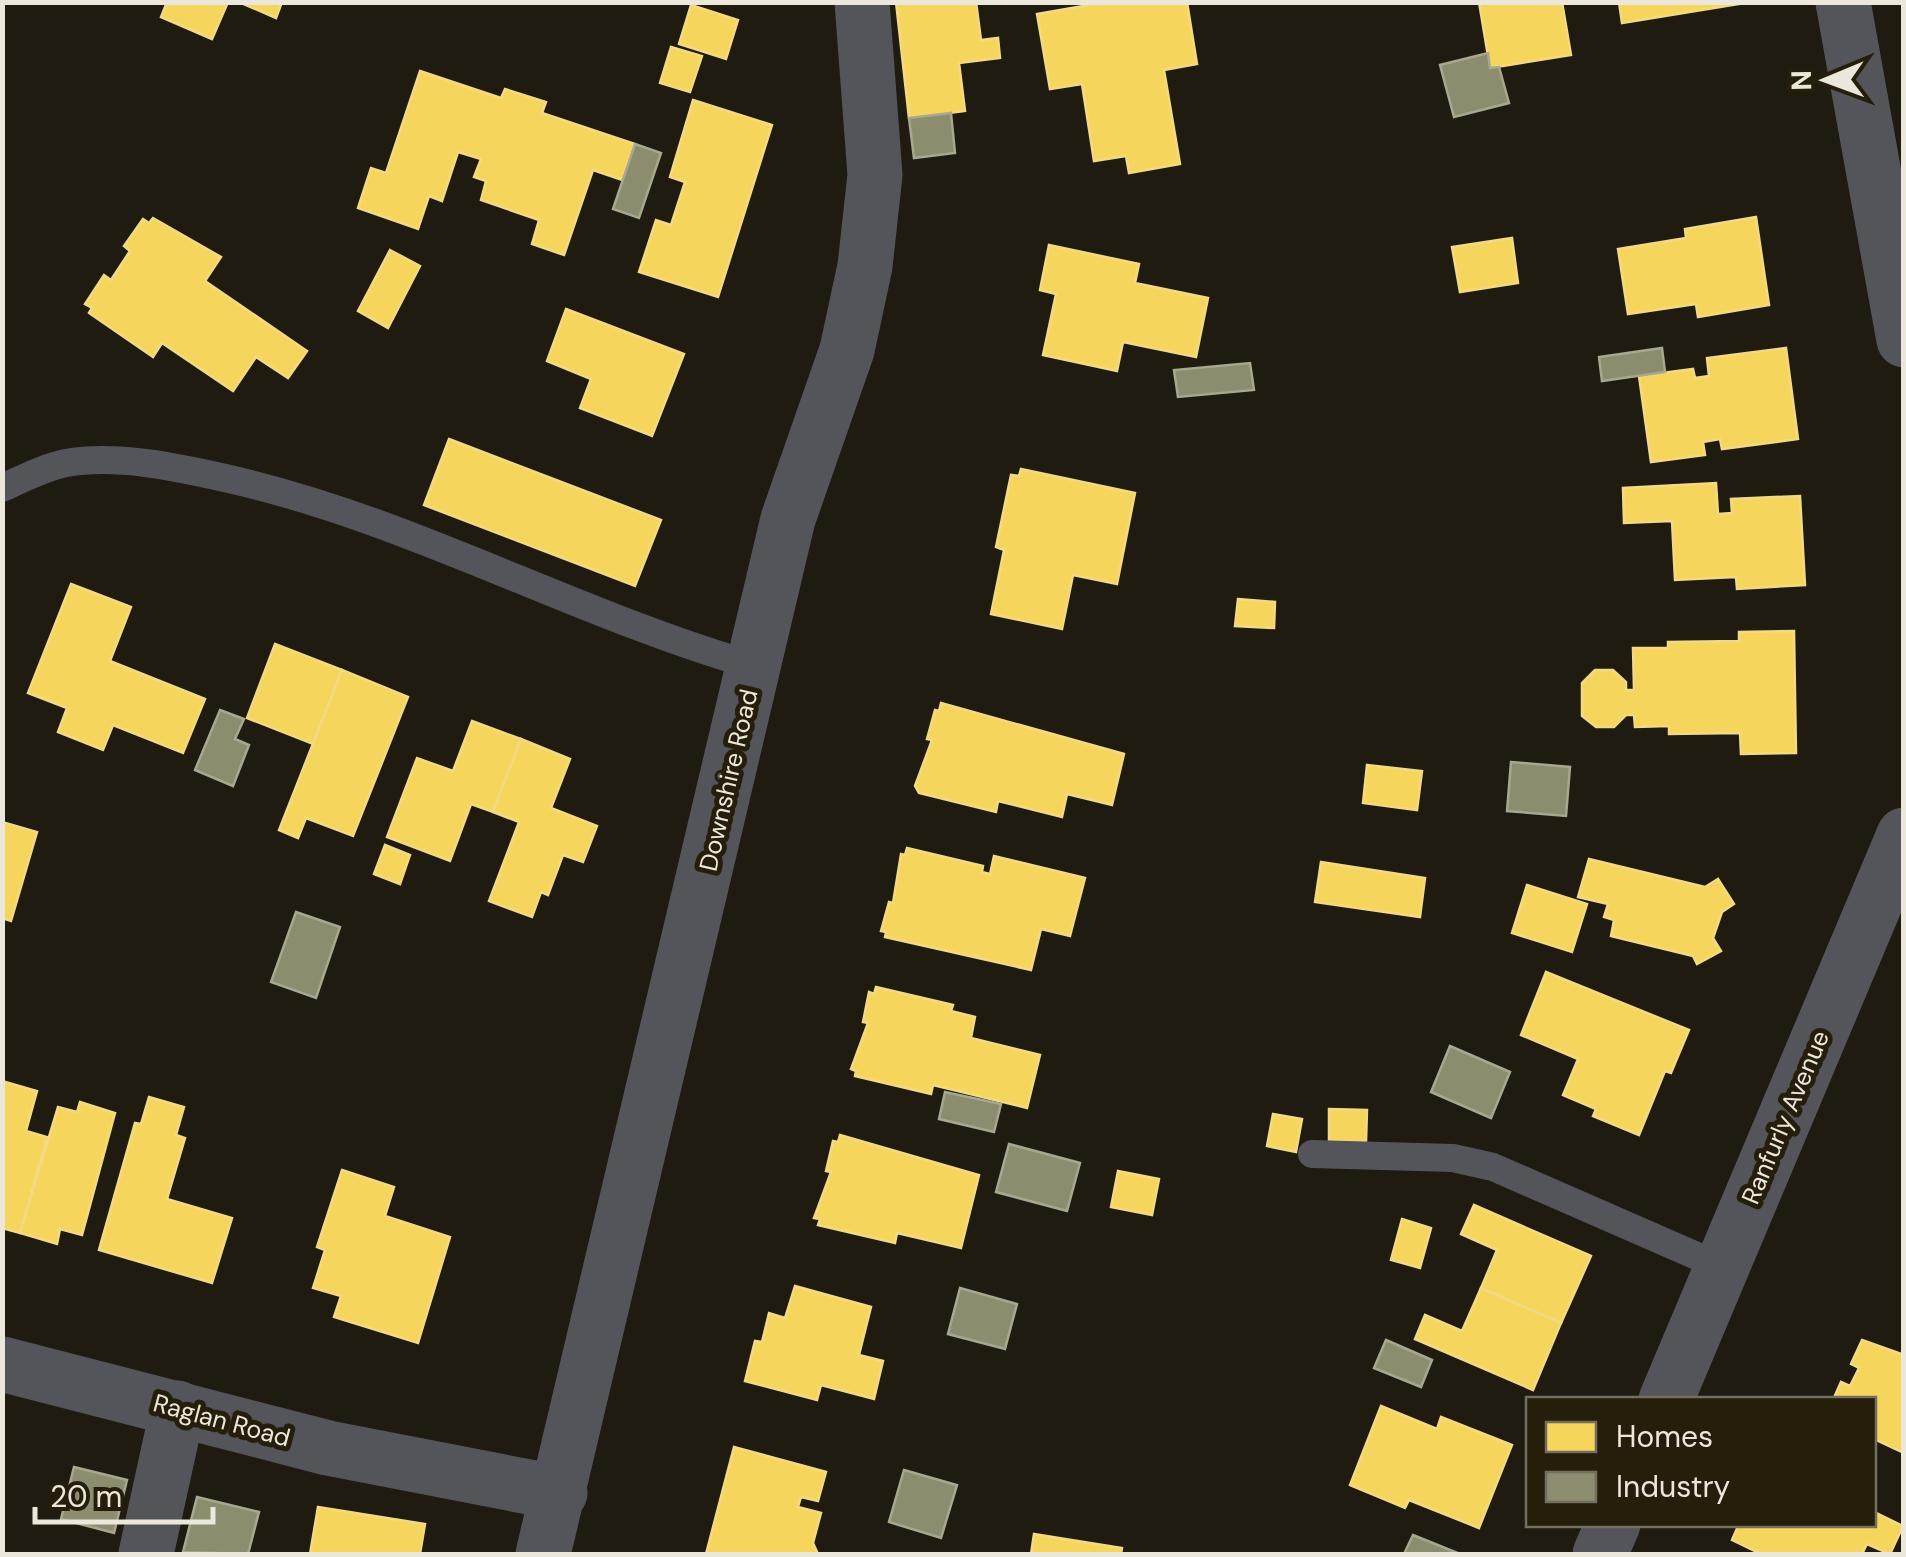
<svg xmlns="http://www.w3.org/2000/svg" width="1906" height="1557" font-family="'DM Sans',sans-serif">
  <rect width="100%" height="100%" fill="#1f1b11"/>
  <g fill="#f6d55c" stroke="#f3da82" stroke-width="2.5">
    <path d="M167,2h61l-16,37 -51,-22z"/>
    <path d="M239,2h43l-6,16z"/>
    <path d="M896,2h80l5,38 17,-2 2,20 -41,5 6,48 -56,7z"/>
    <path d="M1106,2h81l10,62 -33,6 16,94 -51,9 -3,-17 -32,5 -12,-77 -32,5 -13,-75z"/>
    <path d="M1479,2h83l9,53 -81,13z"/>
    <path d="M1619,2h120v2l-117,19z"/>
    <path d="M691,5l47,15 -12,39 -47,-15z"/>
    <path d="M671,47l31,9 -12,36 -30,-9z"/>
    <path d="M420,71l81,27 4,-9 41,13 -4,11 93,31 -13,36 -29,-10 -29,85 -32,-11 7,-24 -58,-20 5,-19 -12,-4 7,-18 -23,-7 -16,49 -13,-5 -11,33 -60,-21 13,-40 15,5z"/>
    <path d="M693,100l79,25 -54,172 -79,-25 17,-52 15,5 14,-43 -15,-5z"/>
    <path d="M1756,217l13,88 -71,12 -2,-13 -68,10 -10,-65 68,-11 -1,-9z"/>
    <path d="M153,218l68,39 -16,24 102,70 -19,27 -32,-21 -23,34 -71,-48 -9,14 -64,-44 3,-5 -7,-4 19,-29 7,5 19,-29 -6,-5 19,-27 6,4z"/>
    <path d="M1512,238l6,45 -58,9 -8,-45z"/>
    <path d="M1049,245l90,19 -4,19 73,15 -12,59 -73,-15 -6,29 -74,-16 13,-61 -16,-4z"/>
    <path d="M390,250l30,16 -32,62 -30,-17z"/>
    <path d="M566,309l118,45 -32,82 -72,-28 11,-29 -44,-18z"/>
    <path d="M1786,348l12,91 -76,10 -2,-10 -17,3 2,13 -54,7 -12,-86 54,-7 2,9 14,-2 -2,-18z"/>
    <path d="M449,439l212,81 -26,66 -211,-81z"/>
    <path d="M1021,469l114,24 -18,91 -44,-9 -11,54 -71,-15 13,-64 -8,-3 15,-72 8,1z"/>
    <path d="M1716,483l2,31 14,-1 -1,-14 69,-3 5,89 -68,4 -1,-12 -61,3 -3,-59 -48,2 -1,-35z"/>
    <path d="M71,584l60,23 -21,54 95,38 -22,54 -70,-28 -10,25 -45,-18 9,-24 -39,-15z"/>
    <path d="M1238,599l37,3 -1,26 -39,-2z"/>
    <path d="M1794,631l2,122 -55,1 -1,-21 -71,1v-8l-34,1 -1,-12h-8l-12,12h-18l-14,-11v-33l13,-13h18l13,12v8h8l-1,-42h35v-6l71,-1v-9z"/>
    <path d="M275,644l67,26 -29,74 -66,-26z"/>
    <path d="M342,670l66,27 -55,139 -47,-18 -8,20 -19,-8z"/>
    <path d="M941,703l183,51 -12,51 -45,-11 -5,23 -64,-16 -2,11 -77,-19 -4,-7 17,-46 -5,-1 8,-29 4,1z"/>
    <path d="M472,721l49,18 -28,73 -22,-8 -21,57 -63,-24 30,-79 36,13z"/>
    <path d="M521,739l49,20 -19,49 46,18 -14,36 -20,-7 -15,40 -7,-3 -9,25 -43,-16 30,-79 -26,-10z"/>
    <path d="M1367,765l55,6 -5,39 -54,-7z"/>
    <path d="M2,822l35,10 -26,89 -9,-3z"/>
    <path d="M385,845l25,10 -10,29 -26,-10z"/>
    <path d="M907,848l76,18 -1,6 8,2 4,-18 91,22 -15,58 -29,-7 -10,41 -146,-33 1,-5 -5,-1 8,-29 4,1 8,-49 4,1z"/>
    <path d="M1589,859l116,28 13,-8 16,25 -12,8 -9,26 8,13 -24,13 -4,-8 -82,-20 3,-16 -10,-3 4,-13 -30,-7z"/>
    <path d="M1321,862l104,16 -5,39 -105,-15z"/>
    <path d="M1527,885l60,19 -15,48 -60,-19z"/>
    <path d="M1546,972l143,58 -18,43 -6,-2 -26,64 -46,-19 3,-7 -33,-14 15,-36 -57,-24z"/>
    <path d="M876,987l77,18 -2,6 24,6 -4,21 69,17 -13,53 -94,-23 -2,9 -76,-18 1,-5 -5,-2 17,-46 -5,-1 6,-30 5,2z"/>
    <path d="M2,1081l35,10 -11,40 21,6 -27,96 -18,-5z"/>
    <path d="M149,1097l35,10 -8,28 9,3 -18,61 65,19 -20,65 -113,-33 36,-127 6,1z"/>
    <path d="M80,1102l35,11 -33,122 -22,-6 -3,15 -37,-11 38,-126 19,5z"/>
    <path d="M1329,1109l38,1 -1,32 -37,-1z"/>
    <path d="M1273,1114l29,5 -6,33 -29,-6z"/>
    <path d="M840,1135l139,40 -18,73 -64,-15 -2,10 -77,-18 2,-6 -6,-1 17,-46 -5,-1 7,-30 5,1z"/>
    <path d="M342,1170l52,17 -9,29 65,21 -32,106 -84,-26 7,-21 -28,-8 12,-38 -8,-3z"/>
    <path d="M1118,1171l41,8 -7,36 -41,-8z"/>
    <path d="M1474,1205l117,51 -30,67 -80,-35 16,-38 -36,-16z"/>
    <path d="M1402,1219l29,9 -11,40 -29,-8z"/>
    <path d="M795,1286l76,21 -12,48 24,6 -9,38 -53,-14 -4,15 -72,-19 10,-40 7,1 7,-29 16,5z"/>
    <path d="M1481,1288l80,35 -28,67 -118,-51 10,-24 37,16z"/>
    <path d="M1862,1340l42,15v98l-30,-14v-39h-41l8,-18 9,4 9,-18 -8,-4z"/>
    <path d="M1381,1406l56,23 4,-12 71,28 -33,83 -70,-28 -4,8 -55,-23z"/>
    <path d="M734,1447l92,25 -8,29 -17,-4 -3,10 23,6 -8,30 5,11h-112z"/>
    <path d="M318,1507l107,17 -5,30h-110z"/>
    <path d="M1874,1512l29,14 -13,28 -23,-10 -5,10h-101l-29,-14 7,-16h135z"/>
    <path d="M1034,1534l88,14 -1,6h-90z"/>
  </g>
  <g fill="#8c8c6e" stroke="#a8a78f" stroke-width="2.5">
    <path d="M1488,53l2,15 9,-1 10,36 -55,14 -14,-52z"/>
    <path d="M951,113l4,40 -41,5 -5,-40z"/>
    <path d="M635,144l26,9 -22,65 -26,-9z"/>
    <path d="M1662,348l3,24 -63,9 -3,-24z"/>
    <path d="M1250,363l4,27 -76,7 -4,-27z"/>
    <path d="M220,710l24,9 -9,20 14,6 -16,41 -38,-16z"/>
    <path d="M1511,762l59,5 -4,49 -59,-5z"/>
    <path d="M296,912l44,15 -24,71 -45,-16z"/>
    <path d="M1450,1046l60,26 -19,46 -60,-26z"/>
    <path d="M945,1092l56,12 -7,28 -55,-13z"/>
    <path d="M1009,1144l71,19 -13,48 -71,-19z"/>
    <path d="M960,1288l57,16 -12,45 -57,-15z"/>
    <path d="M1386,1340l46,20 -11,27 -47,-19z"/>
    <path d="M74,1467l53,13 -13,53 -53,-14z"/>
    <path d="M904,1470l53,15 -16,53 -52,-16z"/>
    <path d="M197,1497l62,15 -11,42 -65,-2z"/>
    <path d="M1413,1535l47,19h-56z"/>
  </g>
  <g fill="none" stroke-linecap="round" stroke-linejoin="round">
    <g stroke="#54555a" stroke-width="28">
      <path d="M2,488c20,-9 43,-21 64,-25 50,-9 110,4 159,15 184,41 349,136 530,188"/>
      <path d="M1312,1154l141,4 40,9 229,100"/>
    </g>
    <g stroke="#54555a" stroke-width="55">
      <path d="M1843,2l61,338"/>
      <path d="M2,1364l326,84 232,45"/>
      <path d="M1666,1400l238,-565"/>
      <path d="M146,1554l32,-146"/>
      <path d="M543,1554l245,-1035 59,-169 18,-84 10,-91 -13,-173"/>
      <path d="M1600,1554l13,-30"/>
    </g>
  </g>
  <g text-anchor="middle" stroke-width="10" stroke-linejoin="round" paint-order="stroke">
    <g font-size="25" fill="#ebe7db" stroke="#251e0b">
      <text transform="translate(728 780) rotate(-77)" y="9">Downshire Road</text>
      <text transform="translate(1785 1117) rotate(-67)" y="9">Ranfurly Avenue</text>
      <text transform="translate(222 1420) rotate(15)" y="9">Raglan Road</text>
    </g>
  </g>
  <rect width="1906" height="1557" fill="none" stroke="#ebe7db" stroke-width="10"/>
  <rect x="1526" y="1397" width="350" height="130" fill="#251e0b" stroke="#746e5e" stroke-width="2.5"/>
  <rect x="1546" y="1422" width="50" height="30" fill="#f6d55c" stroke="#746e5e" stroke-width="2.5"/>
  <text x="1616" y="1447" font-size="30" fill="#ebe7db">Homes</text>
  <rect x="1546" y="1472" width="50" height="30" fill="#8c8c6e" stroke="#746e5e" stroke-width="2.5"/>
  <text x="1616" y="1497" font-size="30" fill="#ebe7db">Industry</text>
  <g transform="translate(1826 80) rotate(269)" stroke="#251e0b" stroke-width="8" paint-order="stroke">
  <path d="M0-8L18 38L0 25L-18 38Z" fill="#ebe7db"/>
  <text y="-15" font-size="28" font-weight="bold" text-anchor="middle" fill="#ebe7db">N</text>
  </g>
  <path d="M35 1507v15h178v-15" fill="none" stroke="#ebe7db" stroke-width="5"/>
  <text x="50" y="1507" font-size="30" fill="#ebe7db" stroke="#251e0b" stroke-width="8" paint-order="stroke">20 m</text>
</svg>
